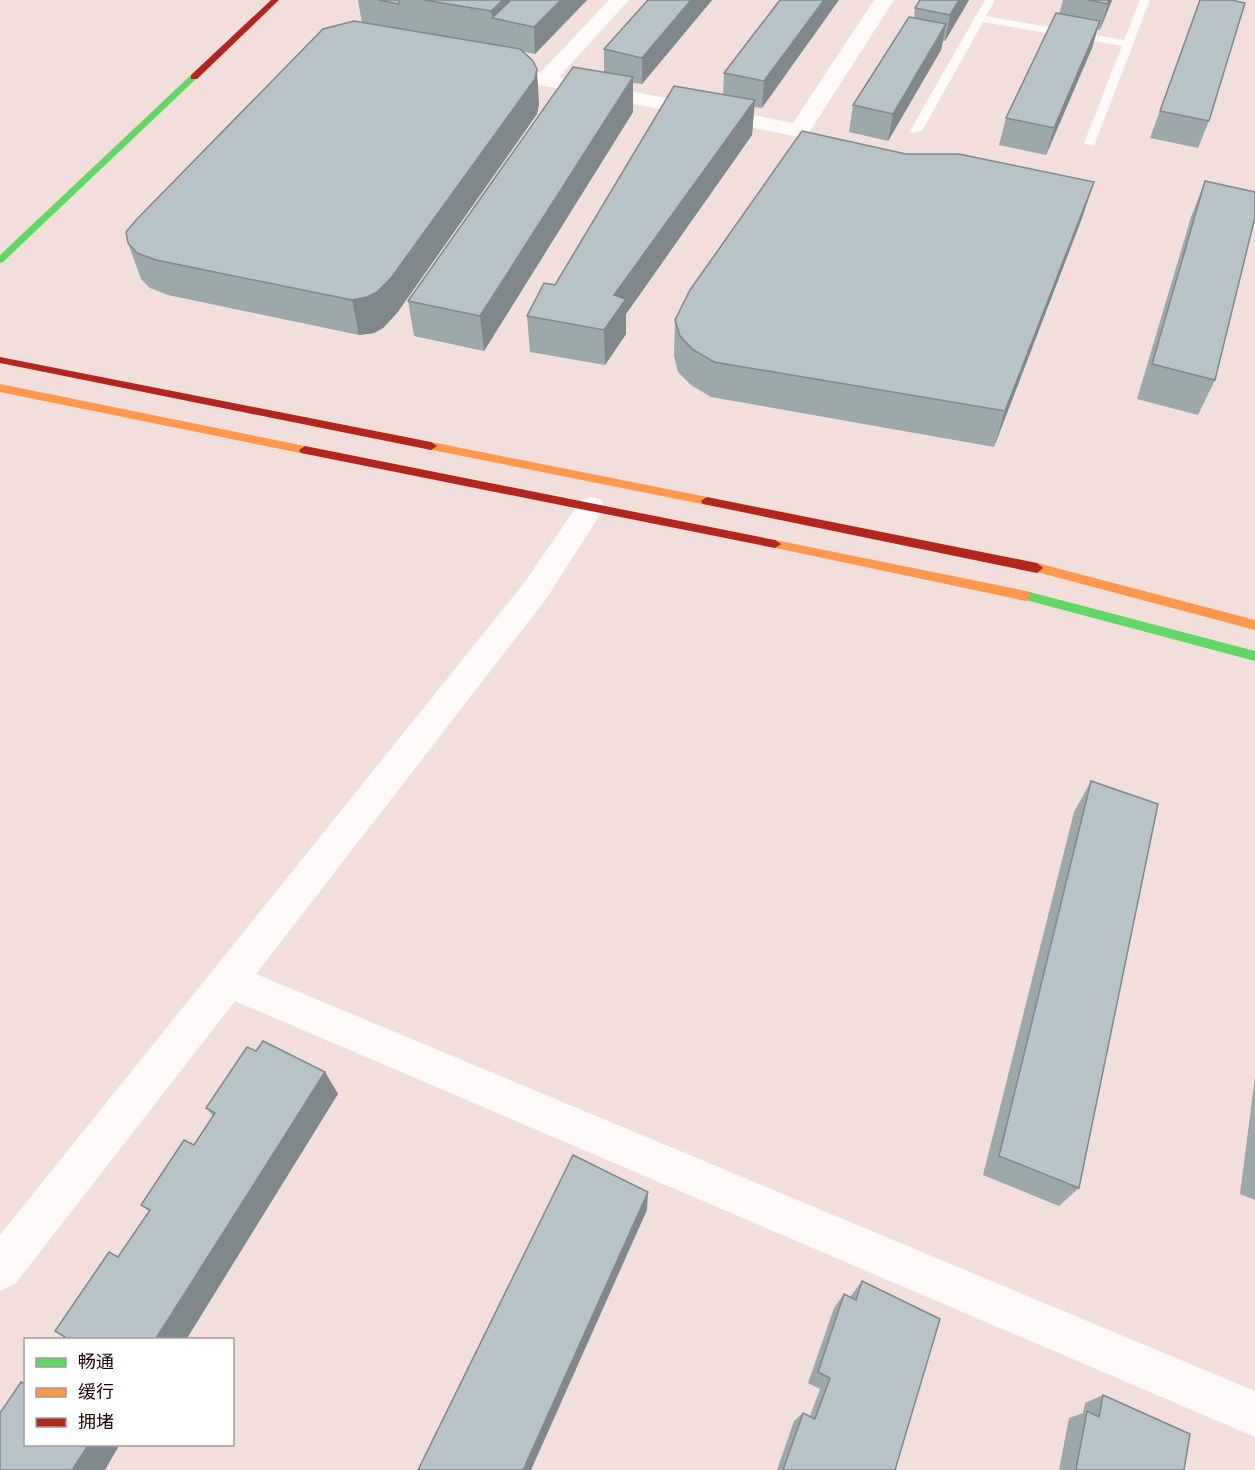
<svg xmlns="http://www.w3.org/2000/svg" width="1255" height="1470" font-family="Quicksand,'Noto Sans SC',sans-serif">
  <rect width="100%" height="100%" fill="#f2deda"/>
  <g fill="none" stroke-linecap="round" stroke-linejoin="round">
    <path fill="#fdfaf9" fill-rule="evenodd" d="M985,0h10l-9,16 138,24 16,-40h10l-56,146 -10,-3 38,-97 -139,-24 -61,109 -10,2 -2,-2z"/>
    <g fill="#fdfaf9" fill-rule="evenodd">
      <path d="M609,0h20l-70,77 234,46 81,-123h20l-84,131 -3,5 -8,1 -304,-61 -7,-2 -3,-4 3,-4 7,-2 45,9z"/>
      <path d="M591,497l10,3 4,7 -59,92 -290,375 999,417v46l-1020,-436 -220,283 -15,7v-56l524,-652 57,-83z"/>
    </g>
    <g fill="#63d668" fill-rule="evenodd">
      <path d="M191,75l7,2 -195,185 -3,1v-8z"/>
      <path d="M1026,591l229,60v10l-233,-62 -2,-3z"/>
    </g>
    <g fill="#ff974d" fill-rule="evenodd">
      <path d="M0,384l305,62 6,4 -6,4 -305,-62z"/>
      <path d="M431,442l276,55 6,4 -6,4 -280,-56 -2,-3z"/>
      <path d="M775,540l251,51 6,5 -6,5 -255,-54 -2,-3z"/>
      <path d="M1037,563l218,57v10l-222,-59 -2,-3 2,-3z"/>
    </g>
    <g fill="#b3261e" fill-rule="evenodd">
      <path d="M271,0h8l-82,79h-6v-4z"/>
      <path d="M0,357l431,85 6,4 -6,4 -431,-87z"/>
      <path d="M305,446l470,94 6,4 -6,4 -474,-95 -2,-3z"/>
      <path d="M707,497l330,66 6,5 -6,5 -334,-69 -2,-3z"/>
    </g>
  </g>
  <g fill="#9da8aa">
    <path d="M358,0h229l-52,54 -14,-3 18,53 -2,10 -140,199 -14,15 -9,5 -15,2 -191,-40 -18,-7 -9,-9 -13,-36 234,-220z"/>
    <path d="M648,0h64l-70,84 -9,-1v29l-149,239 -70,-15 -6,-35 196,-229v-23z"/>
    <path d="M780,0l-18,108 -8,-1 -2,28 -126,179v20l-21,31 -75,-13 -3,-36 28,-31 168,-191 1,-21z"/>
    <path d="M969,0l-24,41h-2l-2,9 -53,91 -39,-9 4,-27 61,-88 1,-9z"/>
    <path d="M1063,0h49l-12,30h-3l-5,18 -46,107 -47,-10 7,-27 53,-104z"/>
    <path d="M1200,0l9,121 -11,27 -48,-10z"/>
    <path d="M906,154l188,28 -12,36 -88,229 -283,-50 -20,-12 -13,-13 -4,-16 1,-36z"/>
    <path d="M1205,181l10,199 -17,35 -61,-16 54,-182z"/>
    <path d="M1091,781l-12,407 -20,18 -76,-31 91,-363z"/>
    <path d="M256,1051l69,21 13,22 -189,117 -8,-6 53,-60 19,-29 -7,-8z"/>
    <path d="M1255,1076v124l-15,-6z"/>
    <path d="M862,1281l33,189h-118l17,-49 9,-8 7,3 10,-27 -12,-6 26,-75 10,-14 6,3z"/>
    <path d="M1103,1395l81,75h-125l10,-52 14,-5 2,-10z"/>
  </g>
  <g fill="#80888b">
    <path d="M503,0h36l-47,18 -1,-7z"/>
    <path d="M561,0h26l-52,54 -1,-27z"/>
    <path d="M691,0h21l-70,84v-26z"/>
    <path d="M824,0h15l-77,108 2,-27z"/>
    <path d="M959,0h10l-24,41 5,-26z"/>
    <path d="M1109,0h3l-12,30 8,-26z"/>
    <path d="M1100,21l-8,27 -46,107 8,-27z"/>
    <path d="M946,24l-5,26 -53,91 5,-27z"/>
    <path d="M537,69l2,35 -2,10 -140,199 -14,15 -9,5 -15,2 -7,-35z"/>
    <path d="M633,77v35l-149,239 -4,-35z"/>
    <path d="M755,100l-3,35 -126,179v20l-21,31 -1,-35 10,-35z"/>
    <path d="M1094,182l-12,36 -88,229 11,-36z"/>
    <path d="M325,1072l13,22 -152,246h-31z"/>
    <path d="M648,1192l-1,18 -116,260h-8z"/>
    <path d="M89,1444h31l-15,26h-33z"/>
  </g>
  <g fill="#b7c3c6" stroke="#80888b" stroke-width="1.5">
    <path d="M378,0h21v4z"/>
    <path d="M423,0h80l-12,11z"/>
    <path d="M511,0h50l-27,27 -42,-9z"/>
    <path d="M648,0h43l-49,58 -38,-9z"/>
    <path d="M780,0h44l-60,81 -40,-8z"/>
    <path d="M920,0h39l-9,15 -35,-7z"/>
    <path d="M1088,0h21l-1,4z"/>
    <path d="M1200,0h31l14,3 -36,118 -49,-10z"/>
    <path d="M1056,13l44,8 -46,107 -48,-10z"/>
    <path d="M909,17l37,7 -53,90 -40,-9z"/>
    <path d="M354,21l166,28 13,12 4,8 -2,10 -144,199 -14,14 -10,5 -15,3 -196,-40 -19,-7 -9,-10 -2,-11 11,-13 186,-190z"/>
    <path d="M573,67l60,10 -153,239 -72,-15z"/>
    <path d="M674,86l81,14 -141,195 12,4 -22,31 -77,-14 17,-33 11,2z"/>
    <path d="M802,131l104,23h53l135,28 -89,229 -291,-49 -22,-13 -12,-13 -5,-16 15,-30z"/>
    <path d="M1205,181l50,11v25l-40,163 -63,-16z"/>
    <path d="M1091,781l67,23 -79,384 -80,-32z"/>
    <path d="M263,1041l62,31 -170,268h-92l2,-3 -10,-6 54,-79 9,5 32,-47 -9,-5 43,-65 10,5 21,-32 -9,-5 41,-61 9,4z"/>
    <path d="M573,1155l75,37 -125,278h-105z"/>
    <path d="M862,1281l78,38 -45,151h-112l20,-57 12,6 15,-41 -12,-6 26,-78 12,6z"/>
    <path d="M21,1382l5,3v59h63l-17,26h-72v-57z"/>
    <path d="M1103,1395l87,39 -6,36h-108l11,-59 12,6z"/>
  </g>
  <rect x="24" y="1338" width="210" height="108" fill="#ffffff" stroke="#a59a99" stroke-width="1.5"/>
  <rect x="36" y="1358" width="30" height="9" fill="#63d668" stroke="#a59a99" stroke-width="1.5"/>
  <text x="78" y="1368" font-size="18" fill="#1d0200">畅通</text>
  <rect x="36" y="1388" width="30" height="9" fill="#ff974d" stroke="#a59a99" stroke-width="1.5"/>
  <text x="78" y="1398" font-size="18" fill="#1d0200">缓行</text>
  <rect x="36" y="1418" width="30" height="9" fill="#b3261e" stroke="#a59a99" stroke-width="1.5"/>
  <text x="78" y="1428" font-size="18" fill="#1d0200">拥堵</text>
</svg>
